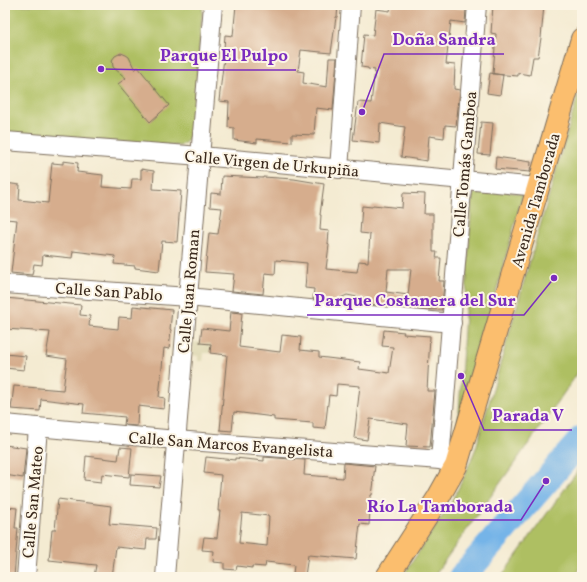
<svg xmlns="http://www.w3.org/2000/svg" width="587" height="582" font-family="Vollkorn,serif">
  <rect width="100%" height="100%" fill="#fcf5e5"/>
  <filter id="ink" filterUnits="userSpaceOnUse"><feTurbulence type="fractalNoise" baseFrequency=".025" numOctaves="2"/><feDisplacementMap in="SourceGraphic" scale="8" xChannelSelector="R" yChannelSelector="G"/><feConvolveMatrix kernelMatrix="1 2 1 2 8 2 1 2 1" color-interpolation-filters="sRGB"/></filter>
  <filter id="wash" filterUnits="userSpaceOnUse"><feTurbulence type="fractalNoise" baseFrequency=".012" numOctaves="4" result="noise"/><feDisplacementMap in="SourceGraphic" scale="16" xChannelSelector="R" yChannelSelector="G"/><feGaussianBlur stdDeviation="0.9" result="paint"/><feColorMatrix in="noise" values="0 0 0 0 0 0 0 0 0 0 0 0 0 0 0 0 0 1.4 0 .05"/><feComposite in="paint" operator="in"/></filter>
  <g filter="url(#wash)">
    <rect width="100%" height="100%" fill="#f4ebd2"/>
    <path fill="#e2dcba" d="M194,342l17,2 -1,9h-6l-1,8h-5v-5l-6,-1z"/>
    <g fill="#aebf62" stroke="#747440">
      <path d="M5,5h198l-11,128c-3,6 -6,10 -12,13l-175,-11z"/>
      <path d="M582,81v284l-7,12 -39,56 -103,144h-31l48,-72 14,-28 12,-29z"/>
      <path d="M482,188l41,6 -65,236 14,-234z"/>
      <path d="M582,465v100l-7,12h-74z"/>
    </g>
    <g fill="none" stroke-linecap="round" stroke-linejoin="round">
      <path stroke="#74b4e8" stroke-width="27" d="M462,577l84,-96 36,-42"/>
    </g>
    <g id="blocks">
      <g fill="#d6ad8d" fill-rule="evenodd">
        <path d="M236,5h102l-1,12h-1l-5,36 -30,-3 -3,21 6,1 -1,11 24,4 2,-29h8l-4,52 -17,-2 -2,27 -22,-1v8l-35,-3v4l-23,-3v-12l-6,-1 1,-25 -10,-1 6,-52h-1l1,-14 8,1z"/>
        <path d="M391,5h38l37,4 -1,14 -14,-2 -5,43 9,1 -1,24 6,1 -4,36 -11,-1 -1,13 -15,-2 -2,25 -26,-4 4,-30 -25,-4 -1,20 -26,-3 5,-38 13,1 4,-33 -7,-1v-1l-7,-1 3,-33 9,1 3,-26 14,2z"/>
        <path d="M493,5h51l-3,33 -3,19h-5l-3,18 -12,-2v3l-25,-2 3,-40 -5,-1z"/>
        <path d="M121,53l5,2 3,2 6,13 3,-3 31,38 -19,17 -32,-38 8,-6 -11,-9 -2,-2 -1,-7 3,-4z"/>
        <path d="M490,73l13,2 -3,20 -13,-2z"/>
        <path d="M481,122l12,1 -3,32 -12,-1z"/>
        <path d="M496,157l35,5 -1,10 -35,-3z"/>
        <path d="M63,161l15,2 -1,9 26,3 -1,12 29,2 1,-10h9v-10l13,2 -1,18 28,2 -4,51 -15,-1 -3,30 -24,-3v-2l-21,-2 1,-8 -42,-5 -1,7 -29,-3 -1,10 -8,-1 -2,11 -21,-2 6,-53 -12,-1v-36l15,2 -1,15 29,3 4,-40 11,1z"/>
        <path d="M222,176l41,2v-1l31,2 30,5 -4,31h1l-1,15 9,1 -1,13 1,1 -3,24 31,3 2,-11 9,1 2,-28 -10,-1 2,-27 10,1 1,-2 29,3 1,-15 22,1 -1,20h9v38h4l-1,6h5l-2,23h5l-2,29 -25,-1 -50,-5 1,-5 -21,-4 -13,6 -21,-2 1,-10 -9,-1 2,-25 -31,-3 -1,14 -10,-1 -2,21 -31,-3 2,-17 -29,-2 4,-39 9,1 4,-26 -12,-1 1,-14 10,1zM388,269h23l-3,26 -22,-3z"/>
        <path d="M5,298l76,7 -1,10 10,1 -1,10 29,3 1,-12 13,1 1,-12 39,4 -2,19 1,1 -2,19 -5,-1 -5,49 6,1 -1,11 -26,-3 -1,20 -13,-1 1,-8 -42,-4 1,-9 -43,-5 -1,12 -29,-2 3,-23 49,4 4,-31 -21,-3 4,-24 -45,-3z"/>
        <path d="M231,312l11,1 -3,34 41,5 2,-17 19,2 -1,13 19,2v5l41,5 -1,7 30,4 4,-26 -11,-1 2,-16 20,2 -1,2 27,2 -3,55h8l-5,56 -24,-1 2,-22 -38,-5 -3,21 -13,-2 6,-52 -23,-2 -1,12 -7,-1 -4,34 -12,-1v-5l-39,-3v-3l-40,-5 -2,19 -12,-1 7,-75 -17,-2 1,-9 -11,-1 2,-15 27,3z"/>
        <path d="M5,354l21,2 -2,14 -19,-2z"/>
        <path d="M5,445l21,3 -3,30 -18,-3z"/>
        <path d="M120,447l12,1 -3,29 -27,-3 -1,8 -17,-2 2,-24 32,4z"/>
        <path d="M206,457l29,3v-2l29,3v-4l41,3 -1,15 39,3 1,-15 31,3 -2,15h1l-2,14h-1l-2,30 -9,-1 -4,35 -48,-4 -3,21 -12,-2 1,-9 -28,-3 -1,5 -13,-1v2l-15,-2 -1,4 -12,-1v-6l-11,-1 1,-11 -12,-1 2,-13 13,1 3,-27h-2l3,-36 -17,-2zM242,513l27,3 -2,30 -28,-3z"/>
        <path d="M131,474l30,2 -2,11 -29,-2z"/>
        <path d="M58,499l53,7 -2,18 48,4 -1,11h-9l-1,11 -30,-3 -4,30h-18l2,-12 -47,-5 3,-30h3z"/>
        <path d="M5,507l12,1 -2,20h3l-4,49h-9z"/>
      </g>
    </g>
  </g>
  <g filter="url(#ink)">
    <use href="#blocks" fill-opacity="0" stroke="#7c6e5d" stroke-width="1"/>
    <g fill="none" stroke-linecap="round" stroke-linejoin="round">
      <defs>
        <g id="minor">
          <path d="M5,141l196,15 338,31"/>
          <path d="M339,169l12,-164"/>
          <path d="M5,284l183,13 264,26"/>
          <path d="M5,424l171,16 264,20 12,4"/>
          <path d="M440,460l37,-455"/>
          <path d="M26,577l12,-149"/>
          <path d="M165,577l23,-280 25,-292"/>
        </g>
        <path id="major" d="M387,577l51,-79 18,-32 126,-427"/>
      </defs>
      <use href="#minor" stroke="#7c6e5d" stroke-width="20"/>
      <use href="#major" stroke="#7c6e5d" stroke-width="24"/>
      <use href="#minor" stroke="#fff" stroke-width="18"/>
      <use href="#major" stroke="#fbbe6e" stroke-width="22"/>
    </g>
  </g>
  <g text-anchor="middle" stroke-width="4" stroke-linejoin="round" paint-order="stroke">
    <g font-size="16" fill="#3b2a1e" stroke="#fcf5e5">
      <text transform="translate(272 163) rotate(5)" y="6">Calle Virgen de Urkupiña</text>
      <text transform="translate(464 164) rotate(-85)" y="6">Calle Tomás Gamboa</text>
      <text transform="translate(535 200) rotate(-74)" y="6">Avenida Tamborada</text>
      <text transform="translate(109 291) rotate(4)" y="6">Calle San Pablo</text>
      <text transform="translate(188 291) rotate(-85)" y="6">Calle Juan Roman</text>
      <text transform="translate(231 444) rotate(4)" y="6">Calle San Marcos Evangelista</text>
      <text transform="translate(32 502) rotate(-85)" y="6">Calle San Mateo</text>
    </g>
  </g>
  <path fill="none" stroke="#7b2cbf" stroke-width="1.5" d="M362 112L384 54H504M101 69L152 70H296M554 278L524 315H307M461 376L484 430H572M546 481L521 520H358"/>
  <g fill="#7b2cbf" stroke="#fcf5e5" stroke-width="1.5">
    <circle cx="362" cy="112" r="4"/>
    <circle cx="101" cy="69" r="4"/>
    <circle cx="554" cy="278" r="4"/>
    <circle cx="461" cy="376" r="4"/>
    <circle cx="546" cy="481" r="4"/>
  </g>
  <g font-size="17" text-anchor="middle" font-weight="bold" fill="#7b2cbf" stroke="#fcf5e5" stroke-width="4" stroke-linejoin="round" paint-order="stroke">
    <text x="444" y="45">Doña Sandra</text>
    <text x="224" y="61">Parque El Pulpo</text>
    <text x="415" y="306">Parque Costanera del Sur</text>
    <text x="528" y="421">Parada V</text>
    <text x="440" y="512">Río La Tamborada</text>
  </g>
  <rect width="587" height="582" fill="none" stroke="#fcf5e5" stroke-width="20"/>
</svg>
